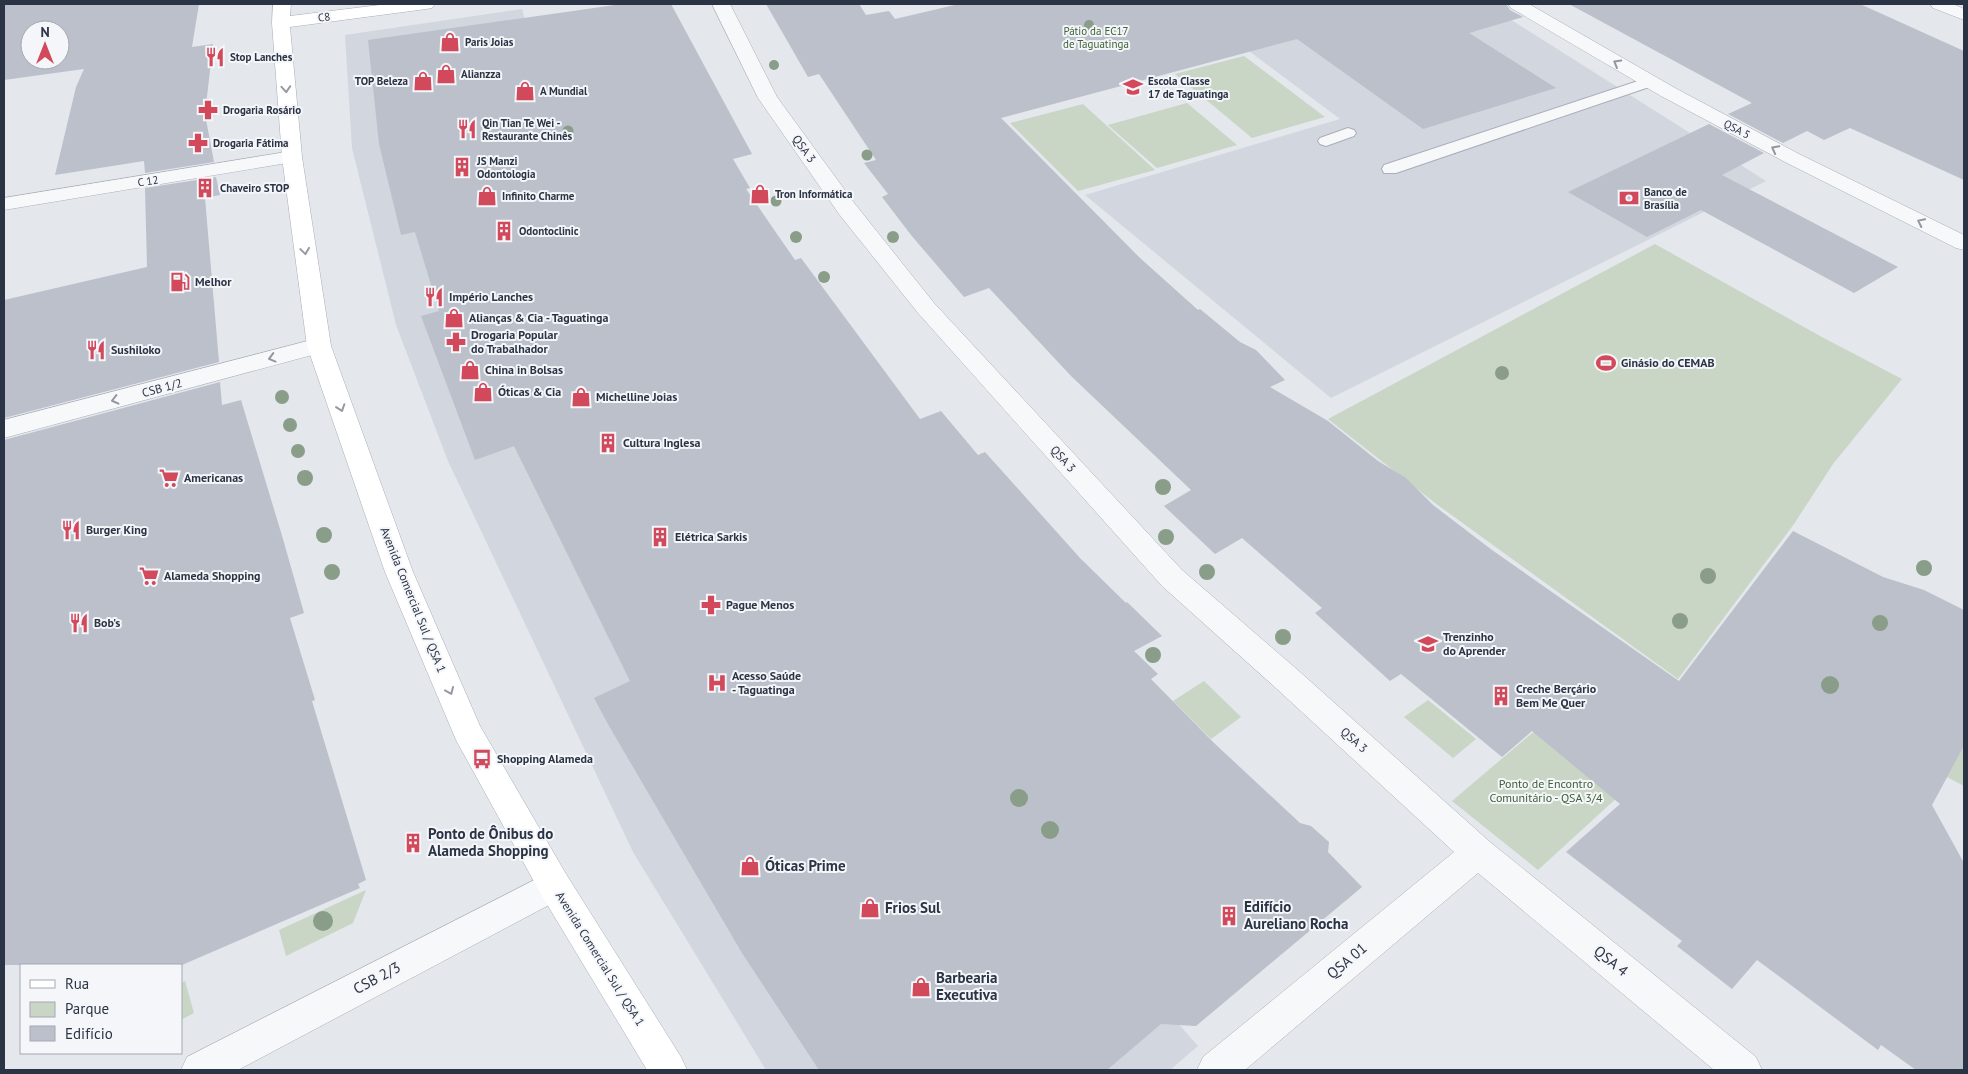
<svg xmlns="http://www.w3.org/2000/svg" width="1968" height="1074" font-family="'PT Sans',sans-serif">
  <rect width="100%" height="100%" fill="#e4e7ec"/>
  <g fill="#d2d6de">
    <path d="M1186,4h300l280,177 -435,217 -246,-203 255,-76z"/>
    <path d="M522,9l16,61 496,790 164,186 -28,24h-404l-133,-218 -185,-391 -52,-136 -44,-177 -7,-113z"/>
  </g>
  <g fill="#c9d6c5">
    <path d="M1244,56l81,61 -73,21 -77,-64z"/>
    <path d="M1187,103l50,42 -80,23 -49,-43z"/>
    <path d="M1083,104l72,66 -77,21 -68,-68z"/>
    <path d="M1655,244l165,92 82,43 -69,85 -39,60 -116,155 -243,-176 -107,-84z"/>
    <path d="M1630,650l84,59 -176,161 -86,-69z"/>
    <path d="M1204,681l37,36 -30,22 -38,-38z"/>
    <path d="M1428,700l48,39 -23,19 -49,-41z"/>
    <path d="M1964,746v40l-17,-9z"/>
    <path d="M366,890l-13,33 -67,33 -7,-26z"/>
    <path d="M185,981l9,32 -13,7v-37z"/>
  </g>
  <g fill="#bbc0ca" fill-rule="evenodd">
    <path d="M4,4h195l-7,43 21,-3 -8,70 9,48 -69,11 -1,-12 -89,14 21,-88 8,-18 -80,11zM30,30h30v30h-30z"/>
    <path d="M622,4h49l81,150 -19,5 17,29 -4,1 49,71 6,-2 119,161 21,-8 37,44 7,-3 95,106 46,45 1,-1 35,34 -28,15 24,23 -7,5 62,63 87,81 11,3 18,16 -1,10 34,35 -166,139 -35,-2 -54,46h-288l-77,-117 -133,-227 -15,-28 36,-17 -116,-235 -39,14 -54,-144 18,-5 -24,-79 -14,3 -22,-91 -11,-104z"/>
    <path d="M766,4h93l7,11 23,-4 6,8 64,-15h547l4,6 13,7 -54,16 87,55 -133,41 -126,-90 -296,79 139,140 58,52 2,-1 40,33 16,8 29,30 -15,7 58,34 50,40 28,17 27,27 59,45 187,131 114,-150 90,46 41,13 40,20v136l-32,59 32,58v207h-48l-35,-25 -3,5 -121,-90 -25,29 -55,-43 5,-5 -116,-89 54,-48 -88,-73 -30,26 -101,-83 -11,7 -75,-68 7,-5 -80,-70 -27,16 -51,-48 27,-16 -120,-114 -82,-88 -25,9 -53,-62 -29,-38 6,-3 -24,-31 12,-3 -57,-86 -11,3z"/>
    <path d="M1569,4h291l104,47v129l-114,-52 -26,12 -17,-9 -24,12 -55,-29 24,-11z"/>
    <path d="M1709,124l55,29 -42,22 176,92 -44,26 -153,-83 -54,27 -79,-45z"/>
    <path d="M216,177l4,18 -15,3 14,164 -215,56v-118l143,-33 -2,-79z"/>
    <path d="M220,382l2,23 19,-5 42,139 21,74 -14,5 25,82 -3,1 54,179 -8,4 2,4 -178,77h-178v-525z"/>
  </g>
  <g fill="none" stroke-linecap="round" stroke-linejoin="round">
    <defs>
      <g id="lane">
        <path d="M1650,77l5,2 3,3 -3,3 -259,88h-12l-2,-4 2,-4z"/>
        <path d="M1348,128l6,2 2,3 -2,3 -28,10 -6,-2 -2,-3 2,-3z"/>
      </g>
      <g id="street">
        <path d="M712,4h18l47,93 78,107 79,99 248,267 118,102 190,170 266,215 6,13h-48l-236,-197 -233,197h-48l6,-13 251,-205 -176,-162 -116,-104 -244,-273 -79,-99 -81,-116z"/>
        <path d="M1508,4h21l146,84 124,66 165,81v15l-8,-2 -171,-86 -124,-66 -150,-88z"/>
        <path d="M1930,4h23l11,5v11l-31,-12z"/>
        <path d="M292,151l7,2 3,4 -3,4 -295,49v-12z"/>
        <path d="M319,338l8,3 4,5 -4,5 -323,87v-18z"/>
        <path d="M554,870l12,4 5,11 -5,11 -328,174h-57l6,-13z"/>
      </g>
      <path id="secondary" d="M273,4h18l-1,12 98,-12h47l-3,4 -6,1 -136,18 12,130 29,189 82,226 67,154 86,148 115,183 6,13h-40l-105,-174 -86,-156 -71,-168 -78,-226 -25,-189 -10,-134z"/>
    </defs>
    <use href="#lane" stroke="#a9aeb7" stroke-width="2"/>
    <use href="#street" stroke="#a9aeb7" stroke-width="1"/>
    <use href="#secondary" stroke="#a9aeb7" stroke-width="1"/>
    <use href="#lane" fill="#f7f8fa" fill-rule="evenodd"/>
    <use href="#street" fill="#f7f8fa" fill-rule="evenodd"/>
    <use href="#secondary" fill="#fff" fill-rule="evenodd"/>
  </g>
  <g fill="#899d89">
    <circle cx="1089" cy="25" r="5"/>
    <circle cx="774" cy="65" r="5"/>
    <circle cx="568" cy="131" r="5.5"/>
    <circle cx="867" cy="155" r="5.5"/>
    <circle cx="776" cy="201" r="5.5"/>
    <circle cx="796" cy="237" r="6"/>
    <circle cx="893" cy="237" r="6"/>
    <circle cx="824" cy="277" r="6"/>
    <circle cx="1502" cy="373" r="7"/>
    <circle cx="282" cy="397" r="7"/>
    <circle cx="290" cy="425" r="7"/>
    <circle cx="298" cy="451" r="7"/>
    <circle cx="305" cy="478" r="8"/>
    <circle cx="1163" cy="487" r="8"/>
    <circle cx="324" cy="535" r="8"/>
    <circle cx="1166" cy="537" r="8"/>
    <circle cx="1924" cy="568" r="8"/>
    <circle cx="332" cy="572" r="8"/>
    <circle cx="1207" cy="572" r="8"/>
    <circle cx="1708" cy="576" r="8"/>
    <circle cx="1680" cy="621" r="8"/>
    <circle cx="1880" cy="623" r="8"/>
    <circle cx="1283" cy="637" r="8"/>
    <circle cx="1153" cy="655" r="8"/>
    <circle cx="1830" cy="685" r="9"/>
    <circle cx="1019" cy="798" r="9"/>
    <circle cx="1050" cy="830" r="9"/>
    <circle cx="323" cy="921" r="10"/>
  </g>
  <defs><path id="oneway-chevron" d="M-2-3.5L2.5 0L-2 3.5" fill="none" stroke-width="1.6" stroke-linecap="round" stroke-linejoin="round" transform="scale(1.25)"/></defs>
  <g stroke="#9196a0">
    <use href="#oneway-chevron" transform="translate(1617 63) rotate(-150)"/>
    <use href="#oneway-chevron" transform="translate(1775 149) rotate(-152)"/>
    <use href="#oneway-chevron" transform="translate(1921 222) rotate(-154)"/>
    <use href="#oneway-chevron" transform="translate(272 358) rotate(165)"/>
    <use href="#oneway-chevron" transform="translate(115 400) rotate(166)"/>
  </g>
  <g stroke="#959aa2">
    <use href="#oneway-chevron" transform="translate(286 89) rotate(86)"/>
    <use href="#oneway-chevron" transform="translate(305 251) rotate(82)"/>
    <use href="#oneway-chevron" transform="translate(341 408) rotate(71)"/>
    <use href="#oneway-chevron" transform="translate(450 691) rotate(67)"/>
  </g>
  <defs>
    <symbol id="shop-bare" viewBox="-9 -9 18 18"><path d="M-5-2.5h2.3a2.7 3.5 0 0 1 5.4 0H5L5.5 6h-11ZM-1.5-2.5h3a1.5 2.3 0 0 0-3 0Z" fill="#d1495b" stroke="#f4f6f9" stroke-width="2.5" paint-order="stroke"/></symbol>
    <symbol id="restaurant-bare" viewBox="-9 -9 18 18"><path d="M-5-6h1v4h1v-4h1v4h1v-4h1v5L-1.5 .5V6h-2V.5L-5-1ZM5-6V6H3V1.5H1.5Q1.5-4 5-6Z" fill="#d1495b" stroke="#f4f6f9" stroke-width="2.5" paint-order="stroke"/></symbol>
    <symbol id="school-bare" viewBox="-9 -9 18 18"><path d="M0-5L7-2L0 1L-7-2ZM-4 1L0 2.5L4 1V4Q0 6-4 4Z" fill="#d1495b" stroke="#f4f6f9" stroke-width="2.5" paint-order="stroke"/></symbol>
    <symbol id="pharmacy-bare" viewBox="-9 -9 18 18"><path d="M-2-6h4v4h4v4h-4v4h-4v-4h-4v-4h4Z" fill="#d1495b" stroke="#f4f6f9" stroke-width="2.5" paint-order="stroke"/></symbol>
    <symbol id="building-bare" viewBox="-9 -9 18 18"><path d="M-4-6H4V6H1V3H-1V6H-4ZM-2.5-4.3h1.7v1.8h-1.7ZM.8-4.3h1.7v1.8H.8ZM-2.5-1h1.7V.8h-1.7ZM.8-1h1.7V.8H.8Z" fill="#d1495b" stroke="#f4f6f9" stroke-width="2.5" paint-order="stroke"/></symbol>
    <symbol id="bank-bare" viewBox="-9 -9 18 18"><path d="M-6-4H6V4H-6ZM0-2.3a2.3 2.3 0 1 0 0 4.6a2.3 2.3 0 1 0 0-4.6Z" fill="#d1495b" stroke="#f4f6f9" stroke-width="2.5" paint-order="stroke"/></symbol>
    <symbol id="fuel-bare" viewBox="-9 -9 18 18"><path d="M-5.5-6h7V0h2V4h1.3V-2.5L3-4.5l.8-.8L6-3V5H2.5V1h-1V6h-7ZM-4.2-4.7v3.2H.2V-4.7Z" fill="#d1495b" stroke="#f4f6f9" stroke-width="2.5" paint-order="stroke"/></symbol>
    <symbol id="stadium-bare" viewBox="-9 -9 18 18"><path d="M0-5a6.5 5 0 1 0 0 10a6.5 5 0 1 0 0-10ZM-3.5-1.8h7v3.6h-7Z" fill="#d1495b" stroke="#f4f6f9" stroke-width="2.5" paint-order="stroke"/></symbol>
    <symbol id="supermarket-bare" viewBox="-9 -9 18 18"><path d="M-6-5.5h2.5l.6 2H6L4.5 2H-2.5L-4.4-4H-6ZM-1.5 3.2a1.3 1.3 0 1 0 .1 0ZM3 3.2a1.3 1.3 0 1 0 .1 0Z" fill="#d1495b" stroke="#f4f6f9" stroke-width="2.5" paint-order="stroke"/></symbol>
    <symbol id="hospital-bare" viewBox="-9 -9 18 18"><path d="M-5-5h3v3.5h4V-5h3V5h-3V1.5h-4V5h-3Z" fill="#d1495b" stroke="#f4f6f9" stroke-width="2.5" paint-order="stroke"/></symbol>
    <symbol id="bus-bare" viewBox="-9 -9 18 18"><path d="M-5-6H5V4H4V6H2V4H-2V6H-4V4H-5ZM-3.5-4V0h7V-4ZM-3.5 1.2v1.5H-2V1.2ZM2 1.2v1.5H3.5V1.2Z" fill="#d1495b" stroke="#f4f6f9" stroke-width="2.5" paint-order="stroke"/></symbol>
  </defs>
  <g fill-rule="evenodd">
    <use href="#shop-bare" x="436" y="28" width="28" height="28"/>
    <use href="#restaurant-bare" x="201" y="43" width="28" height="28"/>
    <use href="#shop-bare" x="432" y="60" width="28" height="28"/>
    <use href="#shop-bare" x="409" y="67" width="28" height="28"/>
    <use href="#school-bare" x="1119" y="73" width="28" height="28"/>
    <use href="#shop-bare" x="511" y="77" width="28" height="28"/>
    <use href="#pharmacy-bare" x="194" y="96" width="28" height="28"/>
    <use href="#restaurant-bare" x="453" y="115" width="28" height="28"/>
    <use href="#pharmacy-bare" x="184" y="129" width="28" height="28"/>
    <use href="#building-bare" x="448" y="153" width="28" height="28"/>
    <use href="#building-bare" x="191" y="174" width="28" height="28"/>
    <use href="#shop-bare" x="746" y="180" width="28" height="28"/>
    <use href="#shop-bare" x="473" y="182" width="28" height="28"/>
    <use href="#bank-bare" x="1615" y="184" width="28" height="28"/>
    <use href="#building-bare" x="490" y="217" width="28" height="28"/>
    <use href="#fuel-bare" x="166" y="268" width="28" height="28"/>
    <use href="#restaurant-bare" x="420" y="283" width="28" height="28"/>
    <use href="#shop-bare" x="440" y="304" width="28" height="28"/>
    <use href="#pharmacy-bare" x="442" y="328" width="28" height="28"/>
    <use href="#restaurant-bare" x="82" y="336" width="28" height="28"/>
    <use href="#stadium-bare" x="1592" y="349" width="28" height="28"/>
    <use href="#shop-bare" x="456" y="356" width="28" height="28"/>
    <use href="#shop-bare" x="469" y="378" width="28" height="28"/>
    <use href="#shop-bare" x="567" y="383" width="28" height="28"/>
    <use href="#building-bare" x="594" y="429" width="28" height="28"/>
    <use href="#supermarket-bare" x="155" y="464" width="28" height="28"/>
    <use href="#restaurant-bare" x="57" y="516" width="28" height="28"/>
    <use href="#building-bare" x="646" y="523" width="28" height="28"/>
    <use href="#supermarket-bare" x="135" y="562" width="28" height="28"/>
    <use href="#pharmacy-bare" x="697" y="591" width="28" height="28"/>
    <use href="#restaurant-bare" x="65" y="609" width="28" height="28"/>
    <use href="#school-bare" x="1414" y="630" width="28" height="28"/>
    <use href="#hospital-bare" x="703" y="669" width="28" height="28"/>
    <use href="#building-bare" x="1487" y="682" width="28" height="28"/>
    <use href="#bus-bare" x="468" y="745" width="28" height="28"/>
    <use href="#building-bare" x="399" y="829" width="28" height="28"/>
    <use href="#shop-bare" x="736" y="852" width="28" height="28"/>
    <use href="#shop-bare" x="856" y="894" width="28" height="28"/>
    <use href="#building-bare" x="1215" y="902" width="28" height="28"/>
    <use href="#shop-bare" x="907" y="973" width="28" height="28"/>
  </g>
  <g text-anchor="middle" stroke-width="4" stroke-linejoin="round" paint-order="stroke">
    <g font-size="11" fill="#2b3445" stroke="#f4f6f9">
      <text transform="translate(324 17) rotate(-8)" y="4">C8</text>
      <text transform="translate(1737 129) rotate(28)" y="4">QSA 5</text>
      <text transform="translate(148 181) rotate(-9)" y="4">C 12</text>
    </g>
    <g font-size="11" fill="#3f6138" stroke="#f4f6f9">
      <text x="1096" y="35">Pátio da EC17<tspan x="1096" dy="13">de Taguatinga</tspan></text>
    </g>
    <g font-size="11" font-weight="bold" fill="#2b3445" stroke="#f4f6f9" text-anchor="start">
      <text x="465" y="46">Paris Joias</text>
      <text x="230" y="61">Stop Lanches</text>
      <text x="461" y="78">Alianzza</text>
      <text x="408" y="85" text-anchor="end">TOP Beleza</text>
      <text x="1148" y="85">Escola Classe<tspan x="1148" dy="13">17 de Taguatinga</tspan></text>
      <text x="540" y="95">A Mundial</text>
      <text x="223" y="114">Drogaria Rosário</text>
      <text x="482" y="127">Qin Tian Te Wei -<tspan x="482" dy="13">Restaurante Chinês</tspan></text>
      <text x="213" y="147">Drogaria Fátima</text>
      <text x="477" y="165">JS Manzi<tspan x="477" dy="13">Odontologia</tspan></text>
      <text x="220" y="192">Chaveiro STOP</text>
      <text x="1644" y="196">Banco de<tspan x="1644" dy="13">Brasília</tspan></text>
      <text x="775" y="198">Tron Informática</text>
      <text x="502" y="200">Infinito Charme</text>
      <text x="519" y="235">Odontoclinic</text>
    </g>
    <g font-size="12" fill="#2b3445" stroke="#f4f6f9">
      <text transform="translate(804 149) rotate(54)" y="4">QSA 3</text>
      <text transform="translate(162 388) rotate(-15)" y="4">CSB 1/2</text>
      <text transform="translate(1063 459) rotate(48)" y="4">QSA 3</text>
      <text transform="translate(413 600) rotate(68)" y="4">Avenida Comercial Sul / QSA 1</text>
      <text transform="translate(1354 740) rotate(42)" y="4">QSA 3</text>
      <text transform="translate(600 959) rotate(58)" y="4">Avenida Comercial Sul / QSA 1</text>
    </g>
    <g font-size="12" font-weight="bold" fill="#2b3445" stroke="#f4f6f9" text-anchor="start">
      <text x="195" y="286">Melhor</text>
      <text x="449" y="301">Império Lanches</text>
      <text x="469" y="322">Alianças &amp; Cia - Taguatinga</text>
      <text x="471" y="339">Drogaria Popular<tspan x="471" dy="14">do Trabalhador</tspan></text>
      <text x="111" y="354">Sushiloko</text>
      <text x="1621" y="367">Ginásio do CEMAB</text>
      <text x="485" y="374">China in Bolsas</text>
      <text x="498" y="396">Óticas &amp; Cia</text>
      <text x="596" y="401">Michelline Joias</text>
      <text x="623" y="447">Cultura Inglesa</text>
      <text x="184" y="482">Americanas</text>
      <text x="86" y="534">Burger King</text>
      <text x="675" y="541">Elétrica Sarkis</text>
      <text x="164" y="580">Alameda Shopping</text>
      <text x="726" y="609">Pague Menos</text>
      <text x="94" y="627">Bob's</text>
      <text x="1443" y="641">Trenzinho<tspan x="1443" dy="14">do Aprender</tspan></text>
      <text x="732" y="680">Acesso Saúde<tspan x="732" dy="14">- Taguatinga</tspan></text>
      <text x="1516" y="693">Creche Berçário<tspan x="1516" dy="14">Bem Me Quer</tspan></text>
      <text x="497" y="763">Shopping Alameda</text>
    </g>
    <g font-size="12" fill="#3f6138" stroke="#f4f6f9">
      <text x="1546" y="788">Ponto de Encontro<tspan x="1546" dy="14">Comunitário - QSA 3/4</tspan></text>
    </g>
    <g font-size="15" font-weight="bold" fill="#2b3445" stroke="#f4f6f9" text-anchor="start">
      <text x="428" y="839">Ponto de Ônibus do<tspan x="428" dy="17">Alameda Shopping</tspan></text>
      <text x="765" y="871">Óticas Prime</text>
      <text x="1244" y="912">Edifício<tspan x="1244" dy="17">Aureliano Rocha</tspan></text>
      <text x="885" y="913">Frios Sul</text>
      <text x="936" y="983">Barbearia<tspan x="936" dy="17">Executiva</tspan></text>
    </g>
    <g font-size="15" fill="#2b3445" stroke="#f4f6f9">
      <text transform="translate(1347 961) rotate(-40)" y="5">QSA 01</text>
      <text transform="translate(1611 961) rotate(39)" y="5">QSA 4</text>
      <text transform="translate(377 978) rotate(-28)" y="5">CSB 2/3</text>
    </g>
  </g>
  <rect width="1968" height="1074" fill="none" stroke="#2b3445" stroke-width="10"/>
  <rect x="20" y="964" width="162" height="90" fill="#f4f6f9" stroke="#a4a8b1"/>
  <rect x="30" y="980" width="25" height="8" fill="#ffffff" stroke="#a4a8b1"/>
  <text x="65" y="989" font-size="15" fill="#2b3445">Rua</text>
  <rect x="30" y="1002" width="25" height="15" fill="#c9d6c5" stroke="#a4a8b1"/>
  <text x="65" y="1014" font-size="15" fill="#2b3445">Parque</text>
  <rect x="30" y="1026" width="25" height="15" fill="#bbc0ca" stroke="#a4a8b1"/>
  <text x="65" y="1039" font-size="15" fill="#2b3445">Edifício</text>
  <g transform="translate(45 45)"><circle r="24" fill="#f4f6f9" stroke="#a4a8b1"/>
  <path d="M0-4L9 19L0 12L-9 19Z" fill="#d1495b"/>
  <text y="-8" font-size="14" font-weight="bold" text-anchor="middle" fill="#2b3445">N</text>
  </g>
</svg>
